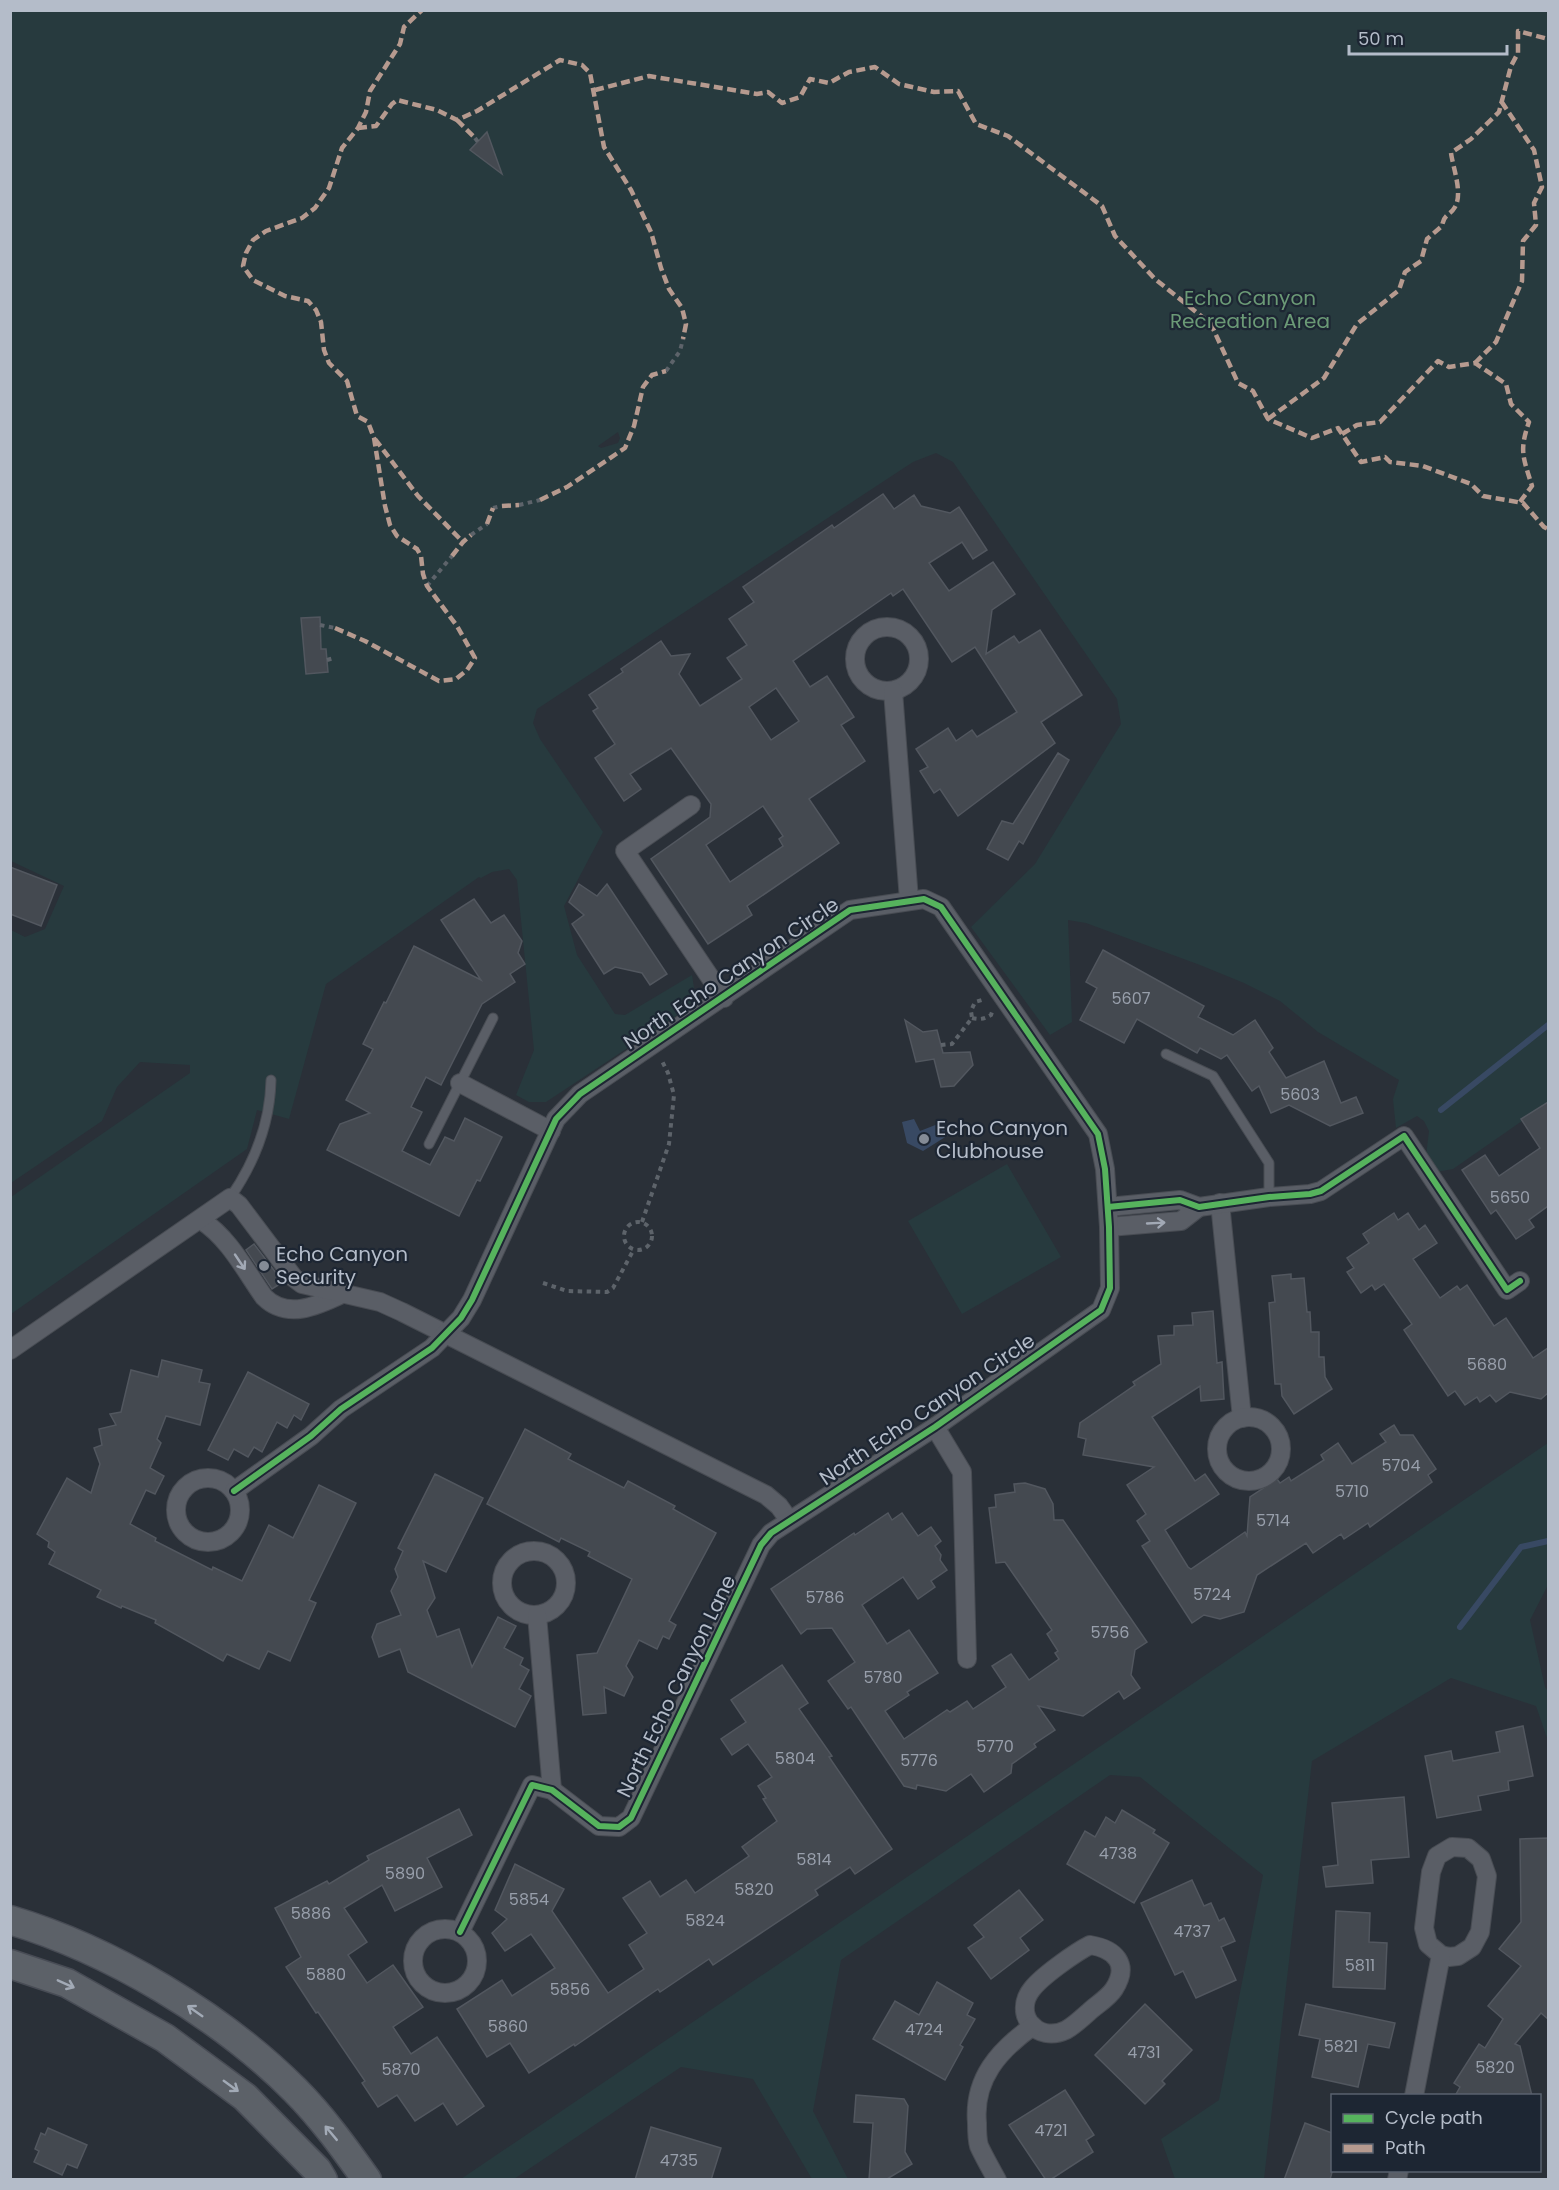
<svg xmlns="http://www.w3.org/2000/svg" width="1559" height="2190" font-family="Poppins,sans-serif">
  <rect width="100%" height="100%" fill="#2a3038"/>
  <g fill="#273a3e" fill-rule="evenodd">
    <path d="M10,11h1538v1092l-95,66 -17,3 -10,-16 3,-25 -5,-10 -7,-5 -21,12 -3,-29 6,-19 -81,-48 -38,-31 -36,-18 -44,-18 -114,-42 -18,-3 4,102 -22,13 -79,-108 64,-63 86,-140 -4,-25 -164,-237 -17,-9 -23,9 -376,247 -4,14 7,16 63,93 -39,74 13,49 38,59 10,1 67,-40 3,19 -7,14 -142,94h-17l-13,-7 18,-45 -17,-170 -8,-11 -17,3 -11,6 -2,-1 -153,107 -37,135 -32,-9 -10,39 -236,165v-117l179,-124v-8l-50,-3 -23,25 -15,34 -91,62v-253l14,7 20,-8 19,-43 -53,-25zM618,432l2,6 -2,5 -17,5 -3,-2z"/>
    <path d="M1007,1164l54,93 -99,57 -54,-93z"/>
    <path d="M1548,1443v142l-18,35 15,67 3,4v50l-12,-35 -85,-28 -139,83 -48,418h-89l-14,-40 58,-39 44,-225 -123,-98 -30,-2 -269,185 -28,151 35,68h-36l-59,-100 -72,-12 -167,112h-53z"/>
  </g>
  <path fill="#384963" d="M914,1119l6,12 23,-9 7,12 -27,17 -16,-8 -5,-21z"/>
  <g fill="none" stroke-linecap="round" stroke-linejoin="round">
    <g stroke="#384963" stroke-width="6">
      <path d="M1441,1110l107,-85"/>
      <path d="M1460,1627l61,-80 27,-6"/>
    </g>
  </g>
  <g fill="#444950" stroke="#52575f" stroke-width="1.5" fill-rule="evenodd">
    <path d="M487,132l15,42 -32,-24z"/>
    <path d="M883,494l11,15 20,-14 7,11 29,7 9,-6 28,43 -14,9 -11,-17 -33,21 20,28 44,-29 22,32 -23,16 -6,44 28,-18 5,7 21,-13 42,65 -41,27 14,21 -97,73 -18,-27 -6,4 -14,-22 8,-4 -12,-18 32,-21 8,13 16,-11 5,7 40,-25 -42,-65 -23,15 -49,-73 -10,7 -2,-3 -98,68 17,26 17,-11 27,41 -13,8 24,36 -56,38 30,44 -92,63 5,9 -44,29 -57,-85 59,-42 1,-13 -40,-56 -41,26 11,15 -17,12 -29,-43 20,-14 -22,-33 5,-3 -9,-13 34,-23 -2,-3 40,-28 10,15 19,-2 -11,20 21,32 42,-27 -15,-21 20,-13 -18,-26 25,-17 -11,-15 89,-62 2,3zM776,688l23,33 -28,19 -22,-33zM763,806l20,30 -4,3 4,7 -53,36 -24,-37z"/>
    <path d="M320,617l1,32h5l2,23 -22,2 -5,-56z"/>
    <path d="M1058,753l11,7 -46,84 -4,-3 -11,19 -21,-11 15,-28 11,3z"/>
    <path d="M10,867l47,18 -16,41 -31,-12z"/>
    <path d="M579,884l18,12 10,-12 60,90 -17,11 -8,-12 -27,-6 -11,7 -32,-50 12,-9 -15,-13z"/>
    <path d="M474,899l17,24 13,-8 18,26 -4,12 7,11 -15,10 5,8 -33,22 -41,81 -15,-8 -15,30 11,5 -20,39 28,14 15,-28 9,4 11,-23 37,19 -22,44 -3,-1 -18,36 -132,-66 13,-26 30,-11 -24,-13 27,-51 -10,-5 21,-42 2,1 28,-57 67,34 -40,-60z"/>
    <path d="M1103,950l101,56 -6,11 35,18 22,-15 18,28 -4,4 17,26 38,-17 17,42 15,-6 7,16 -33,13 -41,-21 -18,8 -12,-27 -7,5 -25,-36 -6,4 -21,-11 -3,5 -60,-34 -13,24 -44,-23 17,-32 -11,-6z"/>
    <path d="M905,1020l18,12 14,-2 6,23 27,-1 3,13 -19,21 -13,1 -7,-28 -18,3z"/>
    <path d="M1548,1102v104l-19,14 5,7 -18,12 -20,-29 -5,4 -29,-44 23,-15 14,21 41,-28 -19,-29z"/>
    <path d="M1394,1213l4,7 10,-7 11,17 6,-5 12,18 -24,16 27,39 17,-12 3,4 7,-5 27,41 12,-8 27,40 15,-10v45l-7,6 -31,-7 -14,10 -6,-7 -10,7 -3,-5 -12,8 -10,-14 -7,5 -44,-66 8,-6 -28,-40 -9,6 -3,-5 -11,8 -14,-21 7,-4 -7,-10 22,-15 -6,-9z"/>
    <path d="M254,1244l29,38 -11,7 -26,-39z"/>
    <path d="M1291,1274v5l13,-1 3,34h3l1,20h8v25h5l1,20 7,12 -38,25 -12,-18 -1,-12h-6l-6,-81 6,-1 -3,-26z"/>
    <path d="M1213,1311l4,52 5,-1 2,37 -23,2 -1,-15 -48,31 43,64 10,-7 14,20 -54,36 23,37 3,2 54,-37 2,4 3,-39 27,-18 3,4 9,-6 2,4 33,-21 -3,-5 17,-12 14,21 34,-22 -6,-8 14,-9 6,10h13l23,34 -8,6 4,7 -62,45 -2,-4 -24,16 -3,-5 -28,19 -7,-10 -49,32 -13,37 -24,7 -16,-4 -12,8 -50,-77 8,-5 -13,-20 9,-7 -19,-29 27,-18 -71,-12 3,-16 -8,-2 2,-14 55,-38 -2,-3 28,-18 -3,-28 16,-1v-9l19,-1 -1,-12z"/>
    <path d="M162,1360l40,10 -3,12 11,2 -10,41 -34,-9 -9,23 4,4 -11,25 14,8 -9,18 -9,-4 -16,34 26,14 -1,3 57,29 1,-3 29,14 27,-56 24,13 26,-53 37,18 -47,97 7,3 -26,58 -22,-10 -9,18 -32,-15 -4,7 -68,-38 1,-3 -34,-14 -1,2 -24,-11 4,-7 -52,-26 6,-12 -7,-5 1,-5 -12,-8 30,-56 24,15 9,-29 -6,-16 8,-3 -3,-16 17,-4 -6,-11 11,-2 10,-42 27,7z"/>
    <path d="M248,1372l61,32 -8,16 -7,-5 -7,13 -10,-6 -15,30 -8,-5 -6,10 -14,-8 -6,11 -20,-10z"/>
    <path d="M525,1429l46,25 -3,5 56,29 4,-7 47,25 -2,3 43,24 -47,88 7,4 -7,14 -6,-3 -6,13 -18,-9 -13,26 7,11 -9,19 -20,-9 2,26 -23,2 -6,-60 20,-2 35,-74 -44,-23 2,-4 -29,-14 -2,4 -72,-38z"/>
    <path d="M435,1474l48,24 -37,74 -23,-11 12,37 -8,12 10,27 22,-8 13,38 26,-50 18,9 -12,22 19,10 -3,7 9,5 -10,19 12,7 -16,31 -107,-55 -8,-23 -21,8 -7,-20 5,-13 24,-9 -10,-24 7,-14 -3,-8 8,-18 -5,-3z"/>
    <path d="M1025,1483l20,6 8,15 1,16h9l84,122 -12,8 -4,25 9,13 -16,11 -5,-8 -36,25 -45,-10 17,24 -21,14 2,3 -24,17 -1,9 -27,19 -13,-18 -25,17 -29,-6 -1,4 -12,-3 -53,-79 -3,2 -20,-28 27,-19 -23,-34 -25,1 -6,5 -30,-45 83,-56 1,2 33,-22 4,7 10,-7 16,23 13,-9 10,14 -6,5 6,9 -1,5 7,10 -16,11 4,6 -17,12 -15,-22 -41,28 25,39 22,-14 29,43 -31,19 2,3 -24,16 19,28 43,-29 3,2 17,-11 6,8 33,-22 -14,-21 19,-12 18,26 30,-21 -4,-6 3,-2 -11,-17 5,-4 -47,-68 -9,1 -7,-55 7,-1 -1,-12 20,-3 -1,-8z"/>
    <path d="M782,1665l26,38 -9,6 33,47 -3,1 63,92 -37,25 -5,-7 -35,23 3,5 -105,70 -4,-6 -49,33 -2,-3 -83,57 -1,-2 -45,29 -19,-30 -23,14 -30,-48 45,-29 10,16 43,-28 -24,-34 -26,17 -13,-18 15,-14 -12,-9 20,-46 49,25 -12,22 56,82 36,-24 -15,-24 18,-12 -24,-35 27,-17 10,16 26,-17 9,13 54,-37 -7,-9 35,-26 -14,-22 3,-1 -8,-12 14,-9 -24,-33 -16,11 -11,-16 25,-17 -15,-22z"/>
    <path d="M1523,1726l10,50 -25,5 1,9 -31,6 3,14 -44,8 -12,-62 26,-5 2,10 47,-9 -4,-20z"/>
    <path d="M1404,1797l5,60 -38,3 2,23 -47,4 -3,-20 15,-2 -6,-62z"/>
    <path d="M459,1809l13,26 -45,23 15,29 -47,24 -13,-26 -38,23 23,34 -19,13 19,28 26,-18 30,42 -30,20 18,27 26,-17 47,69 -27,19 -14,-22 -28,18 -18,-26 -19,12 -16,-24 3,-2 -47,-69 -2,1 -30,-46 15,-10 -26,-49 52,-27 2,3 40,-24 -2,-4z"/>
    <path d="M1122,1810l33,20 -2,3 16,10 -35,60 -67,-39 18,-33 10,6 11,-20 9,6z"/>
    <path d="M1548,1838v181l-7,-6 -26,31 5,2 12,50h-77l5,-9 -6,-4 25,-39 6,4 18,-29 -15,-13 33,-40 -22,-17 22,-27 -1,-83z"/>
    <path d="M1192,1880l12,26 7,-3 8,18 5,-3 11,23 -14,6 15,33 -40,18 -13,-27 -8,4 -34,-72z"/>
    <path d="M1019,1890l24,30 -23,18 9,12 -38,29 -23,-31 16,-11 -10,-12z"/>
    <path d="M1336,1911l34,2 -1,29 18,1 -2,46 -52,-2z"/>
    <path d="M937,1982l36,21 -6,12 8,4 -15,26 3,2 -18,33 -72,-41 22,-38 24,14z"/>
    <path d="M1145,2004l47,46 -30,31 3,3 -20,20 -50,-49z"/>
    <path d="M1306,2004l89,19 -6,25 -21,-4 -10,43 -46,-10 8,-38 -21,-4z"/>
    <path d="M1065,2090l29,45 -8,5 7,12 -43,28h-4l-37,-55z"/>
    <path d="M856,2095l48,4 4,7 -3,46 7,12 -25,15 -18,1 4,-57 -19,-1z"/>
    <path d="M1305,2123l27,10v39l-2,8h-46z"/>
    <path d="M651,2127l70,21 -10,32h-76z"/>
    <path d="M48,2128l39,17 -10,23 -10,-4 -5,11 -28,-13 5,-11 -4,-2 6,-16 4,2z"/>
  </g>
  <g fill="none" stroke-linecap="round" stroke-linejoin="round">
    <defs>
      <g id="service">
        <path d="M1166,1054l47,22 56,87v34"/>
        <path d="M429,1144l64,-126"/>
        <path d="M230,1198c25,-36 40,-74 41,-118"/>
      </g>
      <g id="minor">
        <circle cx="887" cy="659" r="32"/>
        <path d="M893,691l16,209"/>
        <path d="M691,805l-66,46 99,147"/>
        <path d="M460,1083l91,48"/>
        <path d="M1220,1203l22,215"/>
        <path d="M1108,1207l72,-7 19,7 70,-10 41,-3 11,-3 83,-55 103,154 13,-9"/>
        <path d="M201,1220c28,18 44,50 63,77 23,23 53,9 78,-3"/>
        <path d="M1109,1227l72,-6 18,-14"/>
        <path d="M10,1350l220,-152 9,7 55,73 8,6 78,18 22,10 364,183 13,11 10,14"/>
        <circle cx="1249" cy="1449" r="32"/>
        <path d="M935,1427l27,45 5,187"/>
        <circle cx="208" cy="1510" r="32"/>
        <path d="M234,1491l77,-55 30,-27 91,-61 29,-30 11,-18 84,-181 24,-25 270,-184 74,-11 17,8 157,227 7,35 4,58 1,61 -9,22 -166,117 -164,106 -10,12 -130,273 -12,9 -20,-1 -47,-36 -20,-5 -72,147"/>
        <circle cx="534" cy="1583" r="32"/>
        <path d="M537,1615l15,175"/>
        <path d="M1452,1847l16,1 13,11 6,17 -7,56 -8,15 -14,9 -9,1 -8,-2 -13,-11 -4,-16 7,-56 6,-16z"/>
        <circle cx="445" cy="1961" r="32"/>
        <path d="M1090,1945c25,4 40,19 24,44 -5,8 -16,15 -23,21 -8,7 -16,15 -25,20 -29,14 -54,-16 -34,-41 10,-13 44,-37 58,-44z"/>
        <path d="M1414,2096l27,-141"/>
        <path d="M997,2180c-6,-11 -13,-23 -18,-34 -2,-7 -2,-16 -2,-23 -4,-44 22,-73 56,-97"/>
        <path d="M1397,2180l2,-10"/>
      </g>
      <g id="primary">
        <path d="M10,1920c101,30 211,96 285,170 27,27 50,59 72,90"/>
        <path d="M10,1964l57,19 98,55 80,59 72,73 6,10"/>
      </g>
    </defs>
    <use href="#service" stroke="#484c53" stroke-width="11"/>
    <use href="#minor" stroke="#484c53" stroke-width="20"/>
    <use href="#primary" stroke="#484c55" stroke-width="31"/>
    <g stroke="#5d636a" stroke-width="4" stroke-dasharray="4.5 4.5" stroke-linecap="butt">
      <path d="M475,138l3,4"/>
      <path d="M666,371l14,-20 3,-12"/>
      <path d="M519,505l21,-5"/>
      <path d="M493,508l9,-2"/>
      <path d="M471,535l16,-11"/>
      <path d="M427,586l25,-30"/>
      <path d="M320,625l15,3"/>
      <path d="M327,660l7,-2"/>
      <path d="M972,1018c8,2 12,1 19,-3l1,-3"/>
      <path d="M941,1045l11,-1 20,-26 -1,-7 4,-9 7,-2"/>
      <path d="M642,1222l27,-78 5,-49 -6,-22 -7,-14"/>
      <circle cx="638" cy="1236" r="14"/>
      <path d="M543,1283l24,8 40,1 6,-4 21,-39"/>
    </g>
    <use href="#service" stroke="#5a5e66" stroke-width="9"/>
    <use href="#minor" stroke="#5a5e66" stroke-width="18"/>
    <use href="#primary" stroke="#5c6168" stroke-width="28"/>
    <g stroke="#b69a8f" stroke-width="4.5" stroke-dasharray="9 4.5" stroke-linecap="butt">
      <path d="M595,90l54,-14 108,18 11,-2 14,11 18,-6 10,-18 19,4 20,-11 26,-5 24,17 35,8 24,-1 18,33 32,12 94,70 13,30 40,43 56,45 27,59 15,8 15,28 44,19 26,-10 23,34 24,-5 5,5 33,4 48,18 12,12 40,7 21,24 4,2"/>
      <path d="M457,120l18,18"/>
      <path d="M358,128l18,-2 16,-22 5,-4 40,10 20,10 20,-9 83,-51 22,5 8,8 14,74 27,43 20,42 10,36 8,21 13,19 4,16 -3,15"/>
      <path d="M1475,363l21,-21 26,-61 1,-40 13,-16 -2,-22 8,-16 -8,-37 -33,-49"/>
      <path d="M1268,419l56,-41 33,-54 42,-34 6,-18 16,-11 6,-22 15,-13c2,-13 8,-10 13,-19 8,-14 -2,-39 -4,-54l20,-14 28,-27 12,-46 7,-13v-22l30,8"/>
      <path d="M1342,434l15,-9 23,-3 58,-61 11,6 26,-4 31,21 5,20 18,18c-10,29 -6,35 3,64l-13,17"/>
      <path d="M375,439l43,57 45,46"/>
      <path d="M540,500l27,-13 58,-39 9,-22 9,-39 9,-12 14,-4"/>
      <path d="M502,506l17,-1"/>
      <path d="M487,524l6,-16"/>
      <path d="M452,556l11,-14 8,-7"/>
      <path d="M335,628l30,13 74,40 17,-2 11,-9 8,-12 -18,-32 -30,-40 -4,-12 -2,-18 -4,-7 -20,-13 -7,-11 -5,-19 -11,-68 -6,-16 -11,-6 -10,-35 -18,-18 -5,-13 -3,-28 -5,-12 -8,-9 -23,-5 -32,-16 -10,-14 3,-13 7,-13 13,-9 36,-13 13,-10 14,-20 13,-40 16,-20 8,-16 4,-21 30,-47 4,-17 18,-17"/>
    </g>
    <defs>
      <g id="cycleway">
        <path d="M1108,1207l72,-7 19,7 70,-10 41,-3 11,-3 83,-55 103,154 13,-9"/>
        <path d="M234,1491l77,-55 30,-27 91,-61 29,-30 11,-18 84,-181 24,-25 270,-184 74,-11 17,8 157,227 7,35 4,58 1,61 -9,22 -166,117 -164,106 -10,12 -130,273 -12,9 -20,-1 -47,-36 -20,-5 -72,147"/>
      </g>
    </defs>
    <use href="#cycleway" stroke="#1d2633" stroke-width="10"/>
    <use href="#cycleway" stroke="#56b35d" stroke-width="6"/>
  </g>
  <defs><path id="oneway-shaft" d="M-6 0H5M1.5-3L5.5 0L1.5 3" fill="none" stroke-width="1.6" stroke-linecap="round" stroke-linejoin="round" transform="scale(1.5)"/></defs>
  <g stroke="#a2a9b5">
    <use href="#oneway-shaft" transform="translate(1156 1223) rotate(-3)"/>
    <use href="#oneway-shaft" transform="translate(240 1262) rotate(56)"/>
  </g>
  <g stroke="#a2aab6">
    <use href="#oneway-shaft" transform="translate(66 1984) rotate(24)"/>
    <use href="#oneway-shaft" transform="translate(195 2011) rotate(-145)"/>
    <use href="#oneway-shaft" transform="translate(231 2086) rotate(36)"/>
    <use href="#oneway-shaft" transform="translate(331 2133) rotate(-130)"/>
  </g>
  <g fill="#848b96" stroke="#1d2633" stroke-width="2">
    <circle cx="924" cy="1139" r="6"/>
    <circle cx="264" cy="1266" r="6"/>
  </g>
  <g text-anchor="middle" stroke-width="4.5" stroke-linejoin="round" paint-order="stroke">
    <g font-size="16" fill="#989fab">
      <text x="1131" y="1004">5607</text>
      <text x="1300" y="1100">5603</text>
      <text x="1510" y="1203">5650</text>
      <text x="1487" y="1370">5680</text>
      <text x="1401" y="1471">5704</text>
      <text x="1352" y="1497">5710</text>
      <text x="1273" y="1526">5714</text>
      <text x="1212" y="1600">5724</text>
      <text x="825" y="1603">5786</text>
      <text x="1110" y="1638">5756</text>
      <text x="883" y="1683">5780</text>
      <text x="995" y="1752">5770</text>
      <text x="795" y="1764">5804</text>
      <text x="919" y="1766">5776</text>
      <text x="1118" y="1859">4738</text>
      <text x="814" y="1865">5814</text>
      <text x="405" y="1879">5890</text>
      <text x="754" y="1895">5820</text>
      <text x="529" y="1905">5854</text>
      <text x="311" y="1919">5886</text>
      <text x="705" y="1926">5824</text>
      <text x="1192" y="1937">4737</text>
      <text x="1360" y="1971">5811</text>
      <text x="326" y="1980">5880</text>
      <text x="570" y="1995">5856</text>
      <text x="508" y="2032">5860</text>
      <text x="924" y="2035">4724</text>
      <text x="1341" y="2052">5821</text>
      <text x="1144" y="2058">4731</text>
      <text x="1495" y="2073">5820</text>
      <text x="401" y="2075">5870</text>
      <text x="1051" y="2136">4721</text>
      <text x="679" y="2166">4735</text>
    </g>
    <g font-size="20" fill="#6b9a76" stroke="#1d2633">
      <text x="1250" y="305">Echo Canyon<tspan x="1250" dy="23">Recreation Area</tspan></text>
    </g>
    <g font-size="20" fill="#b4bcc9" stroke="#1d2633">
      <text transform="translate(731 973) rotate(-34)" y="7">North Echo Canyon Circle</text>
      <text transform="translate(927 1409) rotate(-34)" y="7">North Echo Canyon Circle</text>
      <text transform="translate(676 1686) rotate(-64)" y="7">North Echo Canyon Lane</text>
    </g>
    <g font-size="20" fill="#b4bcc9" stroke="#1d2633" text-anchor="start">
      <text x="936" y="1135">Echo Canyon<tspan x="936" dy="23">Clubhouse</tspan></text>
      <text x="276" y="1261">Echo Canyon<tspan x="276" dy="23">Security</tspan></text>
    </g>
  </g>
  <rect width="1559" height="2190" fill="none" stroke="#b4bcc9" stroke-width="24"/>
  <rect x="1331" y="2094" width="210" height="78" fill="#1d2633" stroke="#59626f" stroke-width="1.5"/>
  <rect x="1343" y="2114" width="30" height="9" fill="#56b35d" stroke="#59626f" stroke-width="1.5"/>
  <text x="1385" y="2124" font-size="18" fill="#b4bcc9">Cycle path</text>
  <rect x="1343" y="2144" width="30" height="9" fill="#b69a8f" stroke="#59626f" stroke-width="1.5"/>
  <text x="1385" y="2154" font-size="18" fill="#b4bcc9">Path</text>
  <path d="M1349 45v9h158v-9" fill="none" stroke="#b4bcc9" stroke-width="3"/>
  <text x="1358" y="45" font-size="18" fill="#b4bcc9" stroke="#1d2633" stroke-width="4.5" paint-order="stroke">50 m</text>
</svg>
